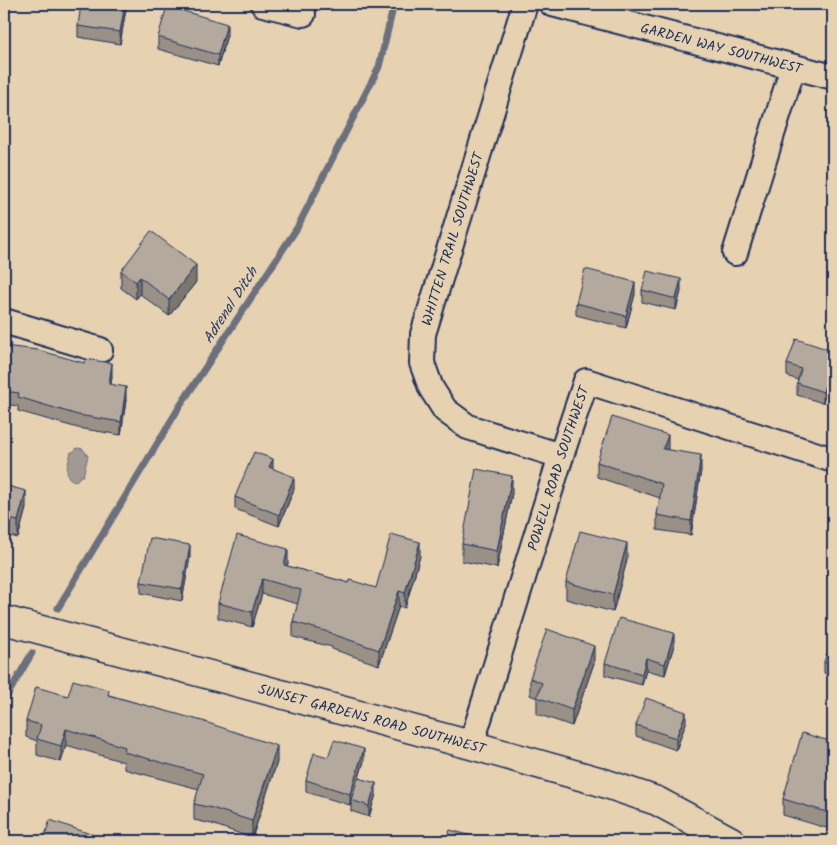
<svg xmlns="http://www.w3.org/2000/svg" width="837" height="845" font-family="Kalam,sans-serif">
  <rect width="100%" height="100%" fill="#e6d1b0"/>
  <filter id="ink" filterUnits="userSpaceOnUse"><feTurbulence type="fractalNoise" baseFrequency=".02" numOctaves="2"/><feDisplacementMap in="SourceGraphic" scale="10" xChannelSelector="R" yChannelSelector="G"/><feConvolveMatrix kernelMatrix="1 2 1 2 8 2 1 2 1" color-interpolation-filters="sRGB"/></filter>
  <g filter="url(#ink)">
    <path fill="#a09994" stroke="#6b6f7e" d="M77,448l6,1 5,7 -5,20h-2l-5,5c-15,-2 -7,-19 -5,-29h2z"/>
    <g fill="none" stroke-linecap="round" stroke-linejoin="round">
      <g stroke="#6b6f7e" stroke-width="7">
        <path d="M58,608l122,-202 117,-178 82,-161 15,-63"/>
        <path d="M4,701l28,-48"/>
      </g>
      <defs>
        <g id="street">
          <path d="M263,4l40,10"/>
          <path d="M525,4l-102,330 -1,29 9,25 14,22 23,17 93,29"/>
          <path id="s1" d="M552,4l281,73"/>
          <path d="M735,253l58,-186"/>
          <path d="M4,321l96,29"/>
          <path id="s2" d="M471,745l90,-289 25,-75 247,79"/>
        </g>
        <g id="secondary">
          <path id="s3" d="M4,620l467,125 127,36 59,20 74,40"/>
        </g>
      </defs>
      <use href="#street" stroke="#1b2f5e" stroke-width="28"/>
      <use href="#secondary" stroke="#1b2f5e" stroke-width="31"/>
      <use href="#street" stroke="#e6d1b0" stroke-width="24"/>
      <use href="#secondary" stroke="#e6d1b0" stroke-width="28"/>
    </g>
    <g fill="#9a9186" stroke="#1b2f5e">
      <path d="M4,4h6l-4,27h-2z"/>
      <path d="M126,4v5l-6,35 -42,-7v-11z"/>
      <path d="M227,35l-9,31 -60,-17v-12z"/>
      <path d="M121,271l75,11 -27,34 -29,-22 -4,5 -15,-11z"/>
      <path d="M642,290l39,1 -5,19 -34,-8z"/>
      <path d="M635,294l-9,34 -50,-13v-12z"/>
      <path d="M4,346l108,30 -1,8 15,16 -5,35 -43,-7 -60,-17v-5l-14,-2z"/>
      <path d="M833,351l-10,52 -26,-8v-12l1,-3 -11,-4v-12z"/>
      <path d="M668,450l33,20 -10,65 -34,-5v-15l3,-17 -63,-21v-15z"/>
      <path d="M273,468l21,21 -15,37 -44,-17v-12z"/>
      <path d="M4,485l22,23 -8,30 -12,-3z"/>
      <path d="M512,493l-15,75 -35,-7v-17z"/>
      <path d="M420,556l-15,52 -6,-2 -20,59 -47,-16v-2l-39,-10v-15l5,-18 -36,-10 -10,33 -34,-9v-15l70,-40 -1,3 62,17 27,5z"/>
      <path d="M190,557l-8,44 -41,-8v-11z"/>
      <path d="M627,560l-14,52 -47,-13v-17z"/>
      <path d="M833,638v39l-9,-4v-11z"/>
      <path d="M674,645l-9,30 -19,-5 -4,15 -37,-10v-12z"/>
      <path d="M594,663l-22,63 -35,-12v-16l-7,-3v-17z"/>
      <path d="M109,695l97,28 71,39 -25,76 -40,-14 -18,-4v-16l5,-15 -75,-20v-7l-58,-17 -5,17 -24,-7v-14l-11,-4v-16l42,-25z"/>
      <path d="M686,723l-10,27 -40,-14v-11z"/>
      <path d="M833,742v88l-50,-15v-16z"/>
      <path d="M328,757l36,4 -5,17 17,16 -7,23 -18,-6v-8l-1,2 -44,-13v-12z"/>
    </g>
    <g fill="#7d766d" stroke="#1b2f5e">
      <path d="M8,4h2l-4,27v-12z"/>
      <path d="M125,4h1v5l-6,35v-12z"/>
      <path d="M227,24v11l-9,31v-11z"/>
      <path d="M196,265v17l-27,34v-16z"/>
      <path d="M140,277v17l-4,5v-17z"/>
      <path d="M681,279v12l-5,19v-11z"/>
      <path d="M635,282v12l-9,34v-12z"/>
      <path d="M833,360v11l-10,32v-11z"/>
      <path d="M112,363v13l-3,21v-13z"/>
      <path d="M126,387v13l-5,35v-13z"/>
      <path d="M668,435v15l-5,-1z"/>
      <path d="M701,455v15l-10,65v-14z"/>
      <path d="M273,459v12l-4,-4z"/>
      <path d="M512,476v17l-15,75v-17z"/>
      <path d="M294,477v12l-15,37v-11z"/>
      <path d="M26,491v17l-8,30v-17z"/>
      <path d="M6,518v17l-2,7v-17z"/>
      <path d="M420,542v14l-15,52v-15z"/>
      <path d="M627,543v17l-14,52v-17z"/>
      <path d="M190,545v12l-8,44v-12z"/>
      <path d="M288,549v14l-4,17v-15z"/>
      <path d="M262,579v15l-10,33v-15z"/>
      <path d="M399,591v15l-20,59v-15z"/>
      <path d="M674,633v12l-9,30v-11z"/>
      <path d="M594,646v17l-22,63v-16z"/>
      <path d="M646,658v12l-4,15v-11z"/>
      <path d="M686,712v11l-10,27v-12z"/>
      <path d="M66,729v16l-5,17v-16z"/>
      <path d="M277,746v16l-25,76v-17z"/>
      <path d="M364,749v12l-12,39h-1l-1,5v-11z"/>
      <path d="M376,783v11l-7,23v-11z"/>
    </g>
    <g fill="#b3a99c" stroke="#1b2f5e">
      <path d="M4,4h4l-2,15h-2z"/>
      <path d="M81,4h44l-5,28 -42,-6z"/>
      <path d="M167,6l60,18 -9,31 -60,-18z"/>
      <path d="M151,231l45,34 -27,35 -29,-23 -4,5 -15,-11z"/>
      <path d="M585,269l50,13 -9,34 -50,-13z"/>
      <path d="M647,271l34,8 -5,20 -34,-9z"/>
      <path d="M796,339l37,12v9l-10,32 -26,-9 4,-14 -14,-5z"/>
      <path d="M4,346l34,4 46,13 1,-4 27,4 -3,21 17,3 -5,35 -43,-7 -60,-18 1,-4 -15,-2z"/>
      <path d="M612,417l56,18 -5,14 38,6 -10,66 -34,-6 5,-31 -65,-22z"/>
      <path d="M254,452l19,7 -4,8 25,10 -15,38 -44,-18z"/>
      <path d="M476,469l36,7 -15,75 -35,-7z"/>
      <path d="M4,485l22,6 -8,30 -12,-3 -2,7z"/>
      <path d="M580,531l47,12 -14,52 -47,-13z"/>
      <path d="M391,534l29,8 -15,51 -6,-2 -20,59 -47,-16v-1l-39,-11 8,-32 -39,-11 -10,33 -34,-9 19,-68 51,14 -4,16 65,18 1,-3 26,8z"/>
      <path d="M150,538l40,7 -8,44 -41,-7z"/>
      <path d="M619,618l55,15 -9,31 -19,-6 -4,16 -37,-11z"/>
      <path d="M547,629l47,17 -22,64 -35,-13 5,-14 -12,-5z"/>
      <path d="M833,638v28l-9,-4z"/>
      <path d="M73,680l36,10 -1,5 98,27h-1l72,24 -25,75 -40,-13 -18,-4 9,-30 -79,-22 1,-5 -59,-18 -5,17 -24,-7 4,-14 -15,-4 10,-34 32,9z"/>
      <path d="M646,698l40,14 -10,26 -40,-13z"/>
      <path d="M802,733l31,9v72l-50,-15z"/>
      <path d="M334,740l30,9 -14,45 -44,-14 8,-27 14,4z"/>
      <path d="M358,778l18,5 -7,23 -18,-6z"/>
      <path d="M50,820l52,18 -1,3h-58z"/>
      <path d="M450,830l41,11h-45z"/>
    </g>
  </g>
  <g text-anchor="middle" stroke-width="4.5" stroke-linejoin="round" paint-order="stroke">
    <g font-size="14" fill="#1b2f5e" stroke="#e6d1b0">
      <text dy="5" stroke="none"><textPath href="#s1" startOffset="175">GARDEN WAY SOUTHWEST</textPath></text>
      <text transform="translate(452 239) rotate(-73)" y="5">WHITTEN TRAIL SOUTHWEST</text>
      <text dy="5" stroke="none"><textPath href="#s2" startOffset="290">POWELL ROAD SOUTHWEST</textPath></text>
      <text dy="5" stroke="none"><textPath href="#s3" startOffset="381">SUNSET GARDENS ROAD SOUTHWEST</textPath></text>
    </g>
    <g font-size="15" font-style="italic" fill="#2f3f66" stroke="#e6d1b0">
      <text transform="translate(230 305) rotate(-57)" y="5">Adrenal Ditch</text>
    </g>
  </g>
  <rect width="837" height="845" fill="none" stroke="#e6d1b0" stroke-width="20"/>
  <rect x="10" y="10" width="817" height="825" fill="none" stroke="#1b2f5e" stroke-width="2" filter="url(#ink)"/>
</svg>
